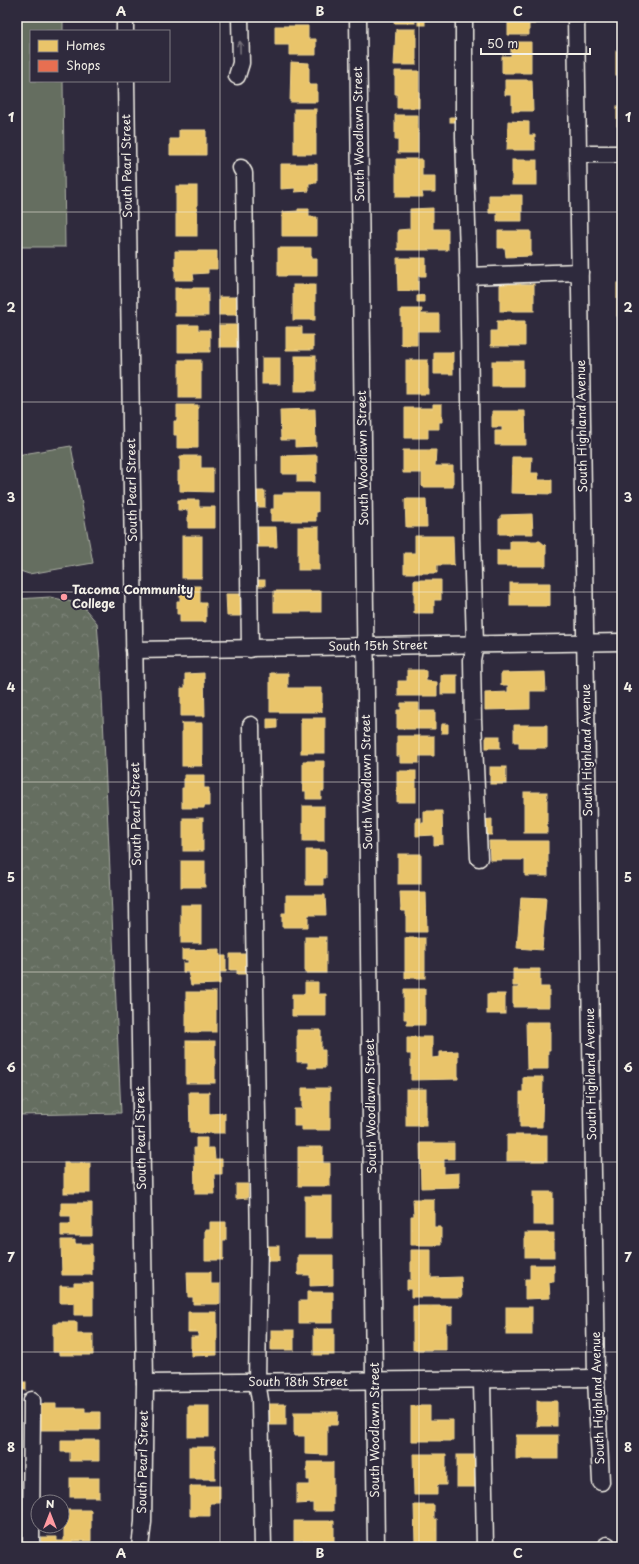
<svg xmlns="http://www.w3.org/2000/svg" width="639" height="1564" font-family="'Playpen Sans',sans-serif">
  <defs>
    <pattern id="forest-crowns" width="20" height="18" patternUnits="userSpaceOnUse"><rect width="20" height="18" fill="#656e61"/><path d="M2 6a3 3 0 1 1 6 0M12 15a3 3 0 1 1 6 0" fill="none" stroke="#7c8378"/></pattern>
  </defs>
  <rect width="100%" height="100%" fill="#2f2a3d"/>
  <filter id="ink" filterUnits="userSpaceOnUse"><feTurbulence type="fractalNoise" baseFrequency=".025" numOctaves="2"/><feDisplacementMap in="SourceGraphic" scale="8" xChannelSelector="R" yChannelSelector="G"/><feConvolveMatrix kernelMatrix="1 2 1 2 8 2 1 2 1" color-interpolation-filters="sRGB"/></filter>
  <g filter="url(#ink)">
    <g fill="#656e61" stroke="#acb0a4">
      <path d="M17,17h46v14h-32v50h32l2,166h-48z"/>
      <path d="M71,446l22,117 -64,11 -12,-4v-115z"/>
    </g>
    <path fill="url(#forest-crowns)" stroke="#acb0a4" d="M50,597l31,7 16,19 4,50 20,440 -104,2v-516z"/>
    <g fill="#e9c46a" stroke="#ecd290">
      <rect x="288" y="17" width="23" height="2"/>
      <rect x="394" y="17" width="21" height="6"/>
      <path d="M508,17h27v7h-6v11h-21z"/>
      <rect x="618" y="17" width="4" height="7"/>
      <rect x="418" y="18" width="7" height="7"/>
      <path d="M275,26h33v13h8v16h-27v-10h-14z"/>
      <path d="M396,29h20v36h-22z"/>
      <path d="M511,42h20v31h-29v-17h9z"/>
      <rect x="616" y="51" width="6" height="24"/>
      <path d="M291,62l18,1v22h8v17h-27z"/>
      <path d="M395,71h24v37h-22v-14h-2z"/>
      <path d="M505,80h27l1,31h-21v-16h-7z"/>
      <rect x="617" y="106" width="5" height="20"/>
      <rect x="294" y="109" width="22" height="45"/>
      <path d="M395,115h23v38h-20v-13h-3z"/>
      <rect x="450" y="117" width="6" height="5"/>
      <path d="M508,121l21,1v13h6v15h-28z"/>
      <path d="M179,130h27v25h-36v-16h9z"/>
      <path d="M396,159h26v17h13v16h-13l1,5h-27z"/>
      <rect x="512" y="160" width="25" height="25"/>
      <path d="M281,164h36v19h-8v8l-14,1v-4l-14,1z"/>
      <rect x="176" y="186" width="21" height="50"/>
      <path d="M489,195h33v26h-25v-8h-8z"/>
      <path d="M433,208v21h15v21h-50v-20l12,-1v-20z"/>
      <path d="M298,209h11v8h8v19h-35v-24l16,-1z"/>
      <path d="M498,231h33v25l-25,1 -1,-9h-7z"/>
      <path d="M278,248h33v11h6v17h-39z"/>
      <path d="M175,251h42v18h-9v4l-15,1 1,6h-19z"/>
      <path d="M397,258h29v18h-8v15h-20z"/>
      <rect x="617" y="283" width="5" height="33"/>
      <rect x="500" y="284" width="34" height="27"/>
      <rect x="293" y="285" width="22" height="35"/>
      <rect x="175" y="288" width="33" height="28"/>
      <path d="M424,295v7h-7v-6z"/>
      <rect x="219" y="297" width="18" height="18"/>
      <path d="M401,309h21l-1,5h18v17h-22v14h-16z"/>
      <path d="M497,321h28v25h-34v-15h6z"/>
      <path d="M178,325h20v5h12v22h-32z"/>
      <rect x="219" y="325" width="19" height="22"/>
      <path d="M286,327h16v8h11v15h-27z"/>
      <rect x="434" y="352" width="19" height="22"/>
      <rect x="295" y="356" width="21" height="35"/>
      <rect x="262" y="358" width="18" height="26"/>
      <rect x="179" y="360" width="22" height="38"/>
      <rect x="406" y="360" width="22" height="34"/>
      <rect x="492" y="361" width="31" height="25"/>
      <path d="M433,404h9v18h-3v7h-11v9h-23v-30h28z"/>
      <path d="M177,405h21v43h-21v-13h-3v-14h3z"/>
      <path d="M315,409l1,37 -21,1v-7h-14l-1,-30z"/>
      <path d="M492,411h33l1,34h-31v-14h7v-4h-10z"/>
      <path d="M403,450h33l-1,16h18v21h-31v-14h-19z"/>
      <path d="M317,455v19h-2v8h-18v-8h-15v-18z"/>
      <path d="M180,456h21v12h12v24l-33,-1v-8h-2v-12h2z"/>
      <path d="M512,457h20l-1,16h7v7h14v14l-41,-1z"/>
      <rect x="254" y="491" width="11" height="16"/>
      <path d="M283,493h35v19h-2v9h-45v-12h3v-14h9z"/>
      <path d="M405,499h21l1,28h-21z"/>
      <path d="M178,500h21v7h16v21h-27v-18h-10z"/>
      <path d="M532,514l1,20h-34v-15h2v-4z"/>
      <path d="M255,527h21l1,20h-21z"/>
      <rect x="298" y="527" width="21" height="43"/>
      <rect x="182" y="536" width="20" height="42"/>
      <path d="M415,536h38l1,29h-17v8h-33v-20h11z"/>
      <path d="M510,541h30l6,5v20h-49v-16h13z"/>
      <rect x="258" y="580" width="7" height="6"/>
      <path d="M414,580h27v20h-7v13h-20z"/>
      <rect x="510" y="583" width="40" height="23"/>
      <path d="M180,586h20v17h6v19h-26v-8h-3v-13h3z"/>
      <rect x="274" y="591" width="47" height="21"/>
      <path d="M226,594h15v22h-14z"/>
      <path d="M407,670h19v11l11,1v14h-39v-15h9z"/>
      <path d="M545,672l1,19h-16v18l-45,1v-17l23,-1v-7h-7v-12z"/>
      <path d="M204,673l1,43h-24v-28h4v-14z"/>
      <path d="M270,673h18v15h34v24h-52z"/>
      <rect x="441" y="675" width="16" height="19"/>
      <path d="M401,703h18v8h16v18h-38v-19h4z"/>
      <rect x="301" y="718" width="24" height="35"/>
      <path d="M267,719h10v9l-10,1z"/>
      <rect x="182" y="723" width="20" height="43"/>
      <path d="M442,724h6v9h-7z"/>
      <path d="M514,725h33v23h-28v-6h-5z"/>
      <path d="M397,736h37v20h-15v7h-19v-7h-3z"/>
      <rect x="486" y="736" width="14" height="12"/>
      <path d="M303,761h21v30h-3v8h-15v-8h-3z"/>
      <rect x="490" y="767" width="16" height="17"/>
      <rect x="397" y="771" width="19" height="31"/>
      <path d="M184,775h20v13h5v18h-5v2h-22v-20h2z"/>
      <rect x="524" y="792" width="23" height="41"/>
      <rect x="303" y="806" width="21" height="35"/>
      <path d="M424,811h18l1,33 -9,1v-10l-18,1v-18h5v5h3z"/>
      <rect x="183" y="818" width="20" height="33"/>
      <path d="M492,819v16h-10v-15z"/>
      <path d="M489,841h59v35h-23v-16h-35z"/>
      <path d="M306,850h20v28h-3v7h-17z"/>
      <rect x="398" y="854" width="23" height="30"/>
      <rect x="181" y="861" width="24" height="26"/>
      <path d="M400,892h26l1,40h-21v-21h-5z"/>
      <path d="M286,895h39l1,20h-18v12h-26v-14h4z"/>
      <path d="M521,897l25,1 -4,52 -25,-2z"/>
      <rect x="181" y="905" width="20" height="38"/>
      <rect x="305" y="937" width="21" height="36"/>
      <rect x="405" y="938" width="20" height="40"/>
      <path d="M220,949v7h6v16h-6v12l-29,1 -3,-13h-5v-9h5v-3h-6v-10z"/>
      <path d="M230,954h17v20h-10v-4h-7z"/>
      <path d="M513,969h27v18h9v20h-36v-19h6v-2h-6z"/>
      <path d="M305,982h13v12h8v22h-34v-22h13z"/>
      <path d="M404,989h21v36h-18v-6h-3z"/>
      <rect x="186" y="992" width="30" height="40"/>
      <rect x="487" y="994" width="18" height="20"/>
      <path d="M526,1022h24v28h-2v19h-21z"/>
      <path d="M297,1030h24v20h4v18h-17v-6h-11z"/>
      <path d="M407,1037h25v21l8,-1v-5l18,-1v28l-47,1v-26h-4z"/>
      <rect x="186" y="1041" width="29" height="42"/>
      <path d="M523,1077h20l-1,50h-22v-35h3z"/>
      <path d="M302,1088h28v42h-28v-4h-8v-17h8z"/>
      <rect x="406" y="1089" width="20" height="37"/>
      <path d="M189,1092h20v22l16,-1v20h-35z"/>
      <rect x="507" y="1135" width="40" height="26"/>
      <path d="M196,1138h11v10h7l1,11h7v15h-8l1,20h-20l-1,-46h2z"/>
      <path d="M420,1143h34v16h-10v15l15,-1v14l-38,1z"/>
      <path d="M298,1147h25v16h7v23h-32z"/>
      <rect x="64" y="1163" width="26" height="30"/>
      <path d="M236,1184h12v14l-12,1z"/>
      <rect x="533" y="1192" width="20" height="33"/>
      <rect x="305" y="1196" width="27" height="42"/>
      <path d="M413,1199h21v28h7v18h-30v-29h3z"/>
      <path d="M61,1203h31v33h-31v-12h10v-8h-10z"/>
      <path d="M210,1222h16v18h-3v20h-18v-30h5z"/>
      <rect x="525" y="1233" width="29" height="24"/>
      <path d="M61,1240h14v4h17v31h-30z"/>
      <rect x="266" y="1246" width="13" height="15"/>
      <path d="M411,1250h20v28l30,-1 1,20h-51v-8h-4v-9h4z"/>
      <path d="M298,1255h35v30l-23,1v-11h-12z"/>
      <path d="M530,1265h24v17h-5l1,16 -25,1v-20h5z"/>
      <path d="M187,1272h24v12h9v20h-27v-7h-5z"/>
      <path d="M74,1283h19v32h-19v-12h-14v-17h14z"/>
      <path d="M307,1292h26v31h-34v-22h8z"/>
      <path d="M413,1306h39v17h-6v27h-33z"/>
      <rect x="506" y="1307" width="26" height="28"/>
      <path d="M188,1312h29v43l-26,1v-19h7v-5h-10z"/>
      <path d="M58,1322h19v12h16v21h-34v-3h-6v-28h5z"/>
      <rect x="314" y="1329" width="20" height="26"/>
      <rect x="271" y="1330" width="23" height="20"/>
      <rect x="17" y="1382" width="9" height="8"/>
      <rect x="537" y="1401" width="20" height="25"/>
      <path d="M40,1404h16v4h29v4h15v18h-60z"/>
      <rect x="267" y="1404" width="19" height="21"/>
      <rect x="188" y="1406" width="21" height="31"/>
      <path d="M411,1406h19v14h23v21h-42z"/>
      <path d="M294,1412h44l-1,13h-10v30l-22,-1v-18h-11z"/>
      <rect x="516" y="1435" width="42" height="24"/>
      <path d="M61,1440h38v21h-29v-9h-9z"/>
      <rect x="189" y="1447" width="26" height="32"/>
      <path d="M413,1454h33v31h-9v10h-23z"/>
      <rect x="457" y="1455" width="23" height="32"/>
      <path d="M307,1462h26v49h-20v-8l-16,1v-19h13v-5h-3z"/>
      <rect x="70" y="1478" width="29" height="19"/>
      <path d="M190,1486h30v17h-10v13h-20z"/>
      <path d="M414,1505h20v14h3v24h-22z"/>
      <path d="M64,1510h27v31h-19v6h-31v-10h16v4h7z"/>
      <path d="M294,1521h40v26h-30v-7l-10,1z"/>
    </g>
    <rect fill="#e76f51" stroke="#eb967e" x="182" y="17" width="26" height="1"/>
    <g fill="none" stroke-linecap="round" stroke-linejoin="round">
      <defs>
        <g id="minor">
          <path d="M125,17v14"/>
          <path d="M358,17l18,1530"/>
          <path d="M464,17v120l4,116 4,287 3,104 -3,16 1,60 6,138"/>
          <path d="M576,17l20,1361 5,104"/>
          <path d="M237,76l4,-13 -1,-46"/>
          <path d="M126,81l19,1302 -2,139 -3,25"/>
          <path d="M578,154h44"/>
          <path d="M241,168l3,5 6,476"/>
          <path d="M468,276l112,-4"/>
          <path d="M134,650l488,-8"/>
          <path d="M251,725l8,521 -2,136 3,18 3,147"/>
          <path d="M482,1380l3,167"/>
          <path d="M145,1383l451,-5"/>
          <path d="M31,1547l1,-147"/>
          <path d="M607,1547v-2"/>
        </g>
      </defs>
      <use href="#minor" stroke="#f4f1e8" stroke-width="19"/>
      <use href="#minor" stroke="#2f2a3d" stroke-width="16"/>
    </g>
    <defs><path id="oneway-shaft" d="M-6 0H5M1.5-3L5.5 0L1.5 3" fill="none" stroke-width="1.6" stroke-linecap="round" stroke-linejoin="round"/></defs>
    <use stroke="#747079" href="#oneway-shaft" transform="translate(240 47) rotate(-91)"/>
  </g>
  <path fill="none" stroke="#f4f1e8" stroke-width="1" stroke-opacity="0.55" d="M220,17v1530M419,17v1530M17,212h605M17,402h605M17,592h605M17,782h605M17,972h605M17,1162h605M17,1352h605"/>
  <circle fill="#ff9aa2" stroke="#2f2a3d" stroke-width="1.5" cx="64" cy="597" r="4"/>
  <g text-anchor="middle" stroke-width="4" stroke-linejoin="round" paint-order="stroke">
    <g font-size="12" fill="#f4f1e8" stroke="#2f2a3d">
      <text transform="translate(359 134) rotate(-91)" y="4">South Woodlawn Street</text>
      <text transform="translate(127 166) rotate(-91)" y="4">South Pearl Street</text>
      <text transform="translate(582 426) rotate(-91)" y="4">South Highland Avenue</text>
      <text transform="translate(363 458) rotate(-91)" y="4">South Woodlawn Street</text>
      <text transform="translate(132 490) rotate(-91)" y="4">South Pearl Street</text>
      <text transform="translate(378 646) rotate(-1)" y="4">South 15th Street</text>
      <text transform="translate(587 750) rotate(-91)" y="4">South Highland Avenue</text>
      <text transform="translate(367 782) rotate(-91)" y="4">South Woodlawn Street</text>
      <text transform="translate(136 814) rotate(-91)" y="4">South Pearl Street</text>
      <text transform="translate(591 1074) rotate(-91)" y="4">South Highland Avenue</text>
      <text transform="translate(371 1106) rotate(-91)" y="4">South Woodlawn Street</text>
      <text transform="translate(141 1138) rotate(-91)" y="4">South Pearl Street</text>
      <text x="298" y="1386">South 18th Street</text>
      <text transform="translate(598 1398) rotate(-92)" y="4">South Highland Avenue</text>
      <text transform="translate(375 1430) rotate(-90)" y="4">South Woodlawn Street</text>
      <text transform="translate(143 1462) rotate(-89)" y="4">South Pearl Street</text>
    </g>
    <g font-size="12" font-weight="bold" fill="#f4f1e8" stroke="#2f2a3d" text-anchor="start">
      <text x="72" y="594">Tacoma Community<tspan x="72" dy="14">College</tspan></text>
    </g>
  </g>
  <rect width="639" height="1564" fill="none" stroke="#2f2a3d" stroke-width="44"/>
  <rect x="30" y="30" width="140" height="52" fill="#2f2a3d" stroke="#7e7a81"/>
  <rect x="38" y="40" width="20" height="12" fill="#e9c46a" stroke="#7e7a81"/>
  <text x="66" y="50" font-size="12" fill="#f4f1e8">Homes</text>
  <rect x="38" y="60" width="20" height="12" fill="#e76f51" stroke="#7e7a81"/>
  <text x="66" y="70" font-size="12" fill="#f4f1e8">Shops</text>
  <g transform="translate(50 1514)"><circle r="19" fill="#2f2a3d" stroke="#7e7a81"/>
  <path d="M0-3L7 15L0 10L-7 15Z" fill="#ff9aa2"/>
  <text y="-6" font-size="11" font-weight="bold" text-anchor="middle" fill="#f4f1e8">N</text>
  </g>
  <path d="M481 48v6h109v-6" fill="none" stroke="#f4f1e8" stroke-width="2"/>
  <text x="487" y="48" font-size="12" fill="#f4f1e8" stroke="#2f2a3d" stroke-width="3" paint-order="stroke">50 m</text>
  <rect x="22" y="22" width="595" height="1520" fill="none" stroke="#f4f1e8" stroke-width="1.5"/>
  <g font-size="13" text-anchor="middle" font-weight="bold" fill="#f4f1e8">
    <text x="121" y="16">A</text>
    <text x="320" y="16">B</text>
    <text x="518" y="16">C</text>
    <text x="11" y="122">1</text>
    <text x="628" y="122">1</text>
    <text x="11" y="312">2</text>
    <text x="628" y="312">2</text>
    <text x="11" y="502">3</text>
    <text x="628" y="502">3</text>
    <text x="11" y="692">4</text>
    <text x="628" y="692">4</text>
    <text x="11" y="882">5</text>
    <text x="628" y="882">5</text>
    <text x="11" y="1072">6</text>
    <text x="628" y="1072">6</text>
    <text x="11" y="1262">7</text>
    <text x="628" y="1262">7</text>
    <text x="11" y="1452">8</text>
    <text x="628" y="1452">8</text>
    <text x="121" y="1558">A</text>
    <text x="320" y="1558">B</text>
    <text x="518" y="1558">C</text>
  </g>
</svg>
